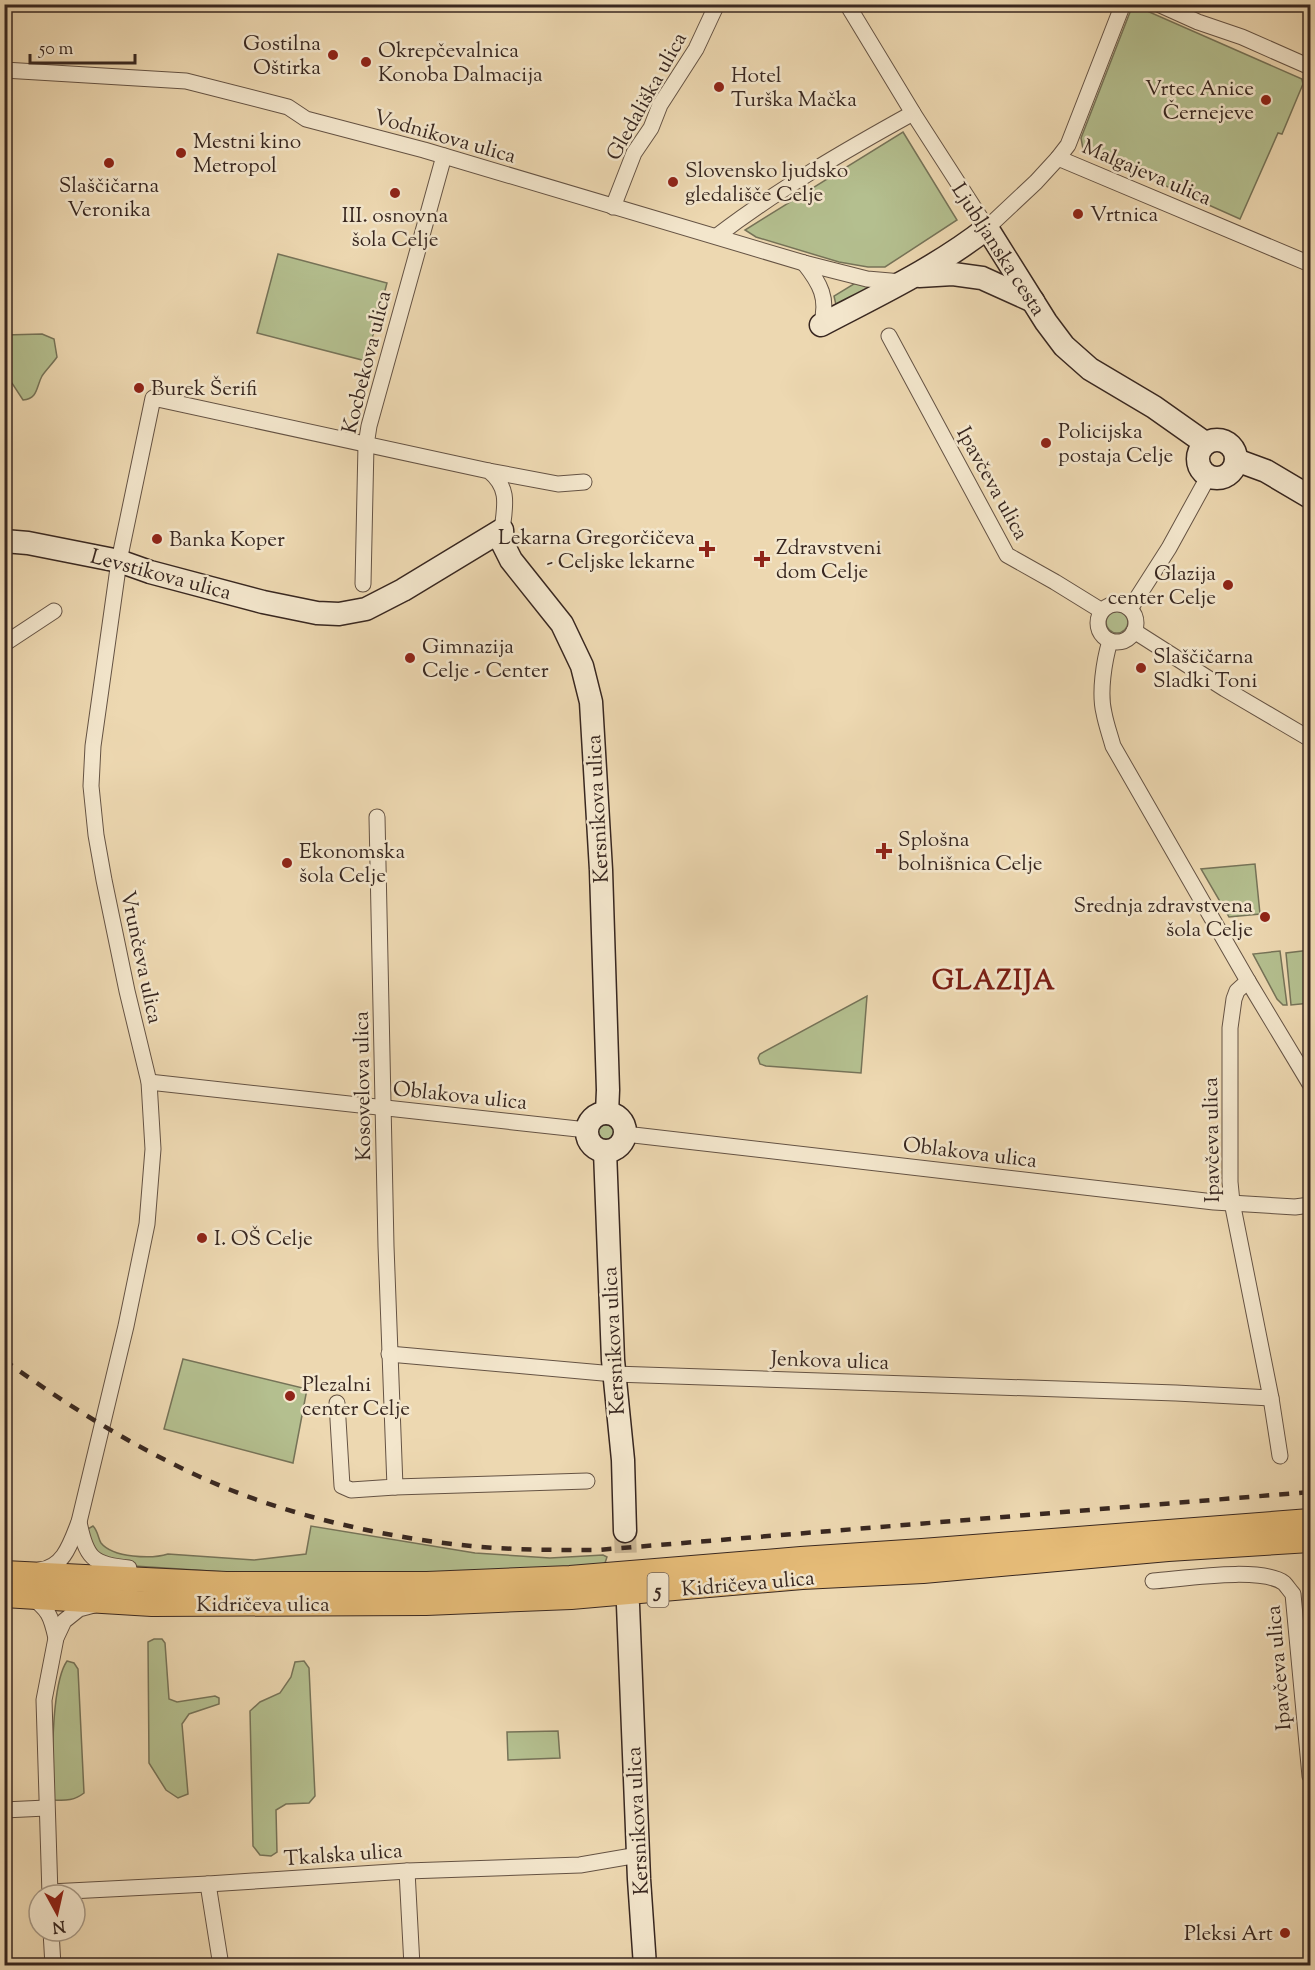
<svg xmlns="http://www.w3.org/2000/svg" width="1315" height="1970" font-family="'Sorts Mill Goudy',serif">
  <rect width="100%" height="100%" fill="#edd8b1"/>
  <filter id="stains"><feTurbulence type="fractalNoise" baseFrequency=".00333" numOctaves="4"/><feColorMatrix values="0 0 0 0 .2 0 0 0 0 .09 0 0 0 0 .02 0 0 0 .5 -.17"/></filter>
  <radialGradient id="worn" r=".72"><stop offset=".6" stop-color="#630" stop-opacity="0"/><stop offset="1" stop-color="#630" stop-opacity=".3"/></radialGradient>
  <g fill="#b4bf8f" stroke="#767358" stroke-width="1.5">
    <path d="M1132,7h6l164,72 1,5 -21,50 -4,-1 -38,86 -157,-70 -2,-11z"/>
    <path d="M903,132l54,88 -72,47h-17l-29,-5 -83,-25 -11,-7z"/>
    <path d="M278,254l109,29 -21,78 -109,-28z"/>
    <path d="M857,282l11,4v3l-32,16 -2,-9z"/>
    <path d="M42,334l12,5 3,18c-4,6 -11,13 -15,19 -6,11 -4,23 -19,24l-11,-17 -7,2v-50z"/>
    <circle cx="1117" cy="622" r="11"/>
    <path d="M1255,864l5,50 -31,3 -28,-48z"/>
    <path d="M1310,950v53l-19,2 -5,-52z"/>
    <path d="M1280,951l7,54h-4l-6,-6 -24,-45z"/>
    <path d="M867,996l-6,77 -95,-7 -6,-2 -2,-6 2,-4z"/>
    <circle cx="606" cy="1132" r="9"/>
    <path d="M183,1359l124,30 -14,74 -129,-34z"/>
    <path d="M93,1526c5,5 5,12 8,17 12,15 51,16 67,11l86,6 52,-6 5,-28 164,27 75,5 53,-3 4,2 -3,9 -301,11 -184,-12 -26,-13 -7,-22z"/>
    <path d="M154,1639h8l3,4 4,56 8,3 38,-6 4,2v6l-30,10 -7,10 6,70 -10,4 -12,-8 -17,-27 -1,-121z"/>
    <path d="M67,1661l7,2 4,6 6,124c-9,7 -18,8 -30,7l-3,-9c2,-30 0,-107 16,-130z"/>
    <path d="M304,1661l5,7 6,128 -6,7 -23,1 -10,6 1,42 -6,4 -11,-1 -7,-9 -3,-135 10,-9 20,-9 11,-16 4,-15z"/>
    <path d="M558,1731l2,27 -52,2 -1,-28z"/>
  </g>
  <g fill="none" stroke-linecap="round" stroke-linejoin="round">
    <path stroke="#c9b594" stroke-width="22" stroke-dasharray="22 11" stroke-linecap="butt" d="M625,1531l2,59"/>
    <defs>
      <g id="street">
        <path d="M847,4l66,109 74,115 49,-46 22,-24 252,106"/>
        <path d="M1158,4l40,18 44,15 68,30"/>
        <path d="M4,70l182,11 102,26 18,12 118,31 380,113 63,16 35,3"/>
        <path d="M1058,158l10,-13 55,-141"/>
        <path d="M613,207l21,-54 17,-25 9,-23 36,-56 21,-45"/>
        <path d="M717,236c60,-46 129,-86 196,-123"/>
        <path d="M804,263c16,20 25,36 17,62"/>
        <path d="M889,336l118,219 48,27 47,29"/>
        <path d="M489,471l69,13 26,-2"/>
        <path d="M363,584l3,-139 3,-19 75,-270"/>
        <circle cx="1117" cy="623" r="19"/>
        <path d="M1130,609l39,-61 39,-71"/>
        <path d="M1134,631l91,58 85,50"/>
        <path d="M1110,641c-6,20 -11,52 -6,72 2,11 6,22 9,33l135,235"/>
        <path d="M4,644l50,-33"/>
        <path d="M149,1082l438,48"/>
        <path d="M625,1134l589,68 81,5 15,-2"/>
        <path d="M389,1354l225,20 562,19 95,5"/>
        <path d="M337,1403l5,83 9,4 44,-3 -9,-241 -9,-429"/>
        <path d="M1280,1456l-9,-58 -39,-196 -2,-20v-154l4,-29 3,-8 11,-10 62,103"/>
        <path d="M395,1487l192,-6"/>
        <path d="M79,1522c7,35 13,43 50,46"/>
        <path d="M39,1570c25,-2 32,-28 40,-48l47,-196 21,-102 6,-75 -4,-67 -22,-91 -23,-111 -8,-45 -5,-49 2,-40 26,-185 34,-163 336,73c21,17 16,35 13,59"/>
        <path d="M1153,1581c29,-2 108,-15 131,2 3,3 6,8 9,11l17,182"/>
        <path d="M30,1596c19,14 21,20 26,42"/>
        <path d="M4,1810l42,-2"/>
        <path d="M407,1871l5,95"/>
        <path d="M208,1884l13,82"/>
        <path d="M50,1892l158,-8 199,-13 173,-6 58,-10"/>
        <path d="M50,1895l-6,-195 12,-62 8,-17 15,-12 15,-4"/>
        <path d="M51,1931l2,35"/>
      </g>
      <g id="secondary">
        <path d="M919,276l34,-2 29,4 51,23"/>
        <path d="M821,325c57,-30 115,-57 166,-97l59,94 18,24 26,23 64,38 51,36"/>
        <circle cx="1217" cy="459" r="19"/>
        <path d="M1236,460l30,11 44,26"/>
        <path d="M4,541l24,2 91,18 31,11 113,30 54,11 22,1 27,-5 37,-19 99,-60 1,14 8,16 51,64 20,42 9,36 10,168 7,220 -1,23"/>
        <circle cx="606" cy="1132" r="19"/>
        <path d="M605,1151l8,209 10,100 2,71"/>
        <path d="M628,1605l11,274 6,87"/>
      </g>
      <g id="primary">
        <path d="M4,1573l222,11h201l143,-6 231,-19 121,-8 388,-30"/>
        <path d="M4,1595l148,9 274,-1 145,-6 231,-20 121,-6 245,-22 142,-9"/>
      </g>
    </defs>
    <use href="#street" stroke="#655344" stroke-width="17"/>
    <use href="#secondary" stroke="#382720" stroke-width="25"/>
    <use href="#primary" stroke="#382720" stroke-width="26"/>
    <use href="#street" stroke="#f3e6cc" stroke-width="15"/>
    <use href="#secondary" stroke="#f3e6cc" stroke-width="22"/>
    <use href="#primary" stroke="#e6bc78" stroke-width="24"/>
    <path stroke="#382720" stroke-width="4.5" stroke-dasharray="10 10" stroke-linecap="butt" d="M4,1360c64,46 131,88 203,120 78,35 179,58 264,66 42,4 84,4 126,4l713,-58"/>
  </g>
  <g fill="#8f2418" stroke="#f3e6cc" stroke-width="2">
    <circle cx="333" cy="55" r="6"/>
    <circle cx="366" cy="62" r="6"/>
    <circle cx="719" cy="87" r="6"/>
    <circle cx="1266" cy="100" r="6"/>
    <circle cx="181" cy="153" r="6"/>
    <circle cx="109" cy="163" r="6"/>
    <circle cx="673" cy="182" r="6"/>
    <circle cx="395" cy="193" r="6"/>
    <circle cx="1078" cy="214" r="6"/>
    <circle cx="139" cy="388" r="6"/>
    <circle cx="1046" cy="443" r="6"/>
    <circle cx="157" cy="539" r="6"/>
    <path d="M704 540h6v6h6v6h-6v6h-6v-6h-6v-6h6z"/>
    <path d="M759 550h6v6h6v6h-6v6h-6v-6h-6v-6h6z"/>
    <circle cx="1228" cy="585" r="6"/>
    <circle cx="410" cy="658" r="6"/>
    <circle cx="1141" cy="668" r="6"/>
    <path d="M881 842h6v6h6v6h-6v6h-6v-6h-6v-6h6z"/>
    <circle cx="287" cy="863" r="6"/>
    <circle cx="1265" cy="917" r="6"/>
    <circle cx="202" cy="1238" r="6"/>
    <circle cx="290" cy="1396" r="6"/>
    <circle cx="1285" cy="1933" r="6"/>
  </g>
  <g text-anchor="middle" stroke-width="5" stroke-linejoin="round" paint-order="stroke">
    <rect fill="#f3e6cc" stroke="#706054" stroke-width="1.5" x="647.5" y="1573" width="21" height="34" rx="4.5"/>
    <g font-size="20" font-weight="bold" fill="#382720">
      <text x="658" y="1597">5</text>
    </g>
    <g font-size="21" fill="#382720" stroke="#f3e6cc" text-anchor="start">
      <text x="321" y="50" text-anchor="end">Gostilna<tspan x="321" dy="24">Oštirka</tspan></text>
      <text x="378" y="57">Okrepčevalnica<tspan x="378" dy="24">Konoba Dalmacija</tspan></text>
      <text x="731" y="82">Hotel<tspan x="731" dy="24">Turška Mačka</tspan></text>
      <text x="1254" y="95" text-anchor="end">Vrtec Anice<tspan x="1254" dy="24">Černejeve</tspan></text>
      <text x="193" y="148">Mestni kino<tspan x="193" dy="24">Metropol</tspan></text>
      <text x="685" y="177">Slovensko ljudsko<tspan x="685" dy="24">gledališče Celje</tspan></text>
      <text x="109" y="192" text-anchor="middle">Slaščičarna<tspan x="109" dy="24">Veronika</tspan></text>
      <text x="1090" y="221">Vrtnica</text>
      <text x="395" y="222" text-anchor="middle">III. osnovna<tspan x="395" dy="24">šola Celje</tspan></text>
      <text x="151" y="395">Burek Šerifi</text>
      <text x="1058" y="438">Policijska<tspan x="1058" dy="24">postaja Celje</tspan></text>
      <text x="695" y="544" text-anchor="end">Lekarna Gregorčičeva<tspan x="695" dy="24">- Celjske lekarne</tspan></text>
      <text x="169" y="546">Banka Koper</text>
      <text x="776" y="554">Zdravstveni<tspan x="776" dy="24">dom Celje</tspan></text>
      <text x="1216" y="580" text-anchor="end">Glazija<tspan x="1216" dy="24">center Celje</tspan></text>
      <text x="422" y="653">Gimnazija<tspan x="422" dy="24">Celje - Center</tspan></text>
      <text x="1153" y="663">Slaščičarna<tspan x="1153" dy="24">Sladki Toni</tspan></text>
      <text x="898" y="846">Splošna<tspan x="898" dy="24">bolnišnica Celje</tspan></text>
      <text x="299" y="858">Ekonomska<tspan x="299" dy="24">šola Celje</tspan></text>
      <text x="1253" y="912" text-anchor="end">Srednja zdravstvena<tspan x="1253" dy="24">šola Celje</tspan></text>
      <text x="214" y="1245">I. OŠ Celje</text>
      <text x="302" y="1391">Plezalni<tspan x="302" dy="24">center Celje</tspan></text>
      <text x="1273" y="1940" text-anchor="end">Pleksi Art</text>
    </g>
    <g font-size="21" fill="#382720" stroke="#f3e6cc">
      <text transform="translate(646 96) rotate(-61)" y="7">Gledališka ulica</text>
      <text transform="translate(445 136) rotate(16)" y="7">Vodnikova ulica</text>
      <text transform="translate(1147 172) rotate(23)" y="7">Malgajeva ulica</text>
      <text transform="translate(999 249) rotate(57)" y="7">Ljubljanska cesta</text>
      <text transform="translate(366 362) rotate(-76)" y="7">Kocbekova ulica</text>
      <text transform="translate(993 483) rotate(61)" y="7">Ipavčeva ulica</text>
      <text transform="translate(161 574) rotate(15)" y="7">Levstikova ulica</text>
      <text transform="translate(597 809) rotate(-93)" y="7">Kersnikova ulica</text>
      <text transform="translate(142 957) rotate(78)" y="7">Vrunčeva ulica</text>
      <text transform="translate(362 1086) rotate(-91)" y="7">Kosovelova ulica</text>
      <text transform="translate(460 1095) rotate(6)" y="7">Oblakova ulica</text>
      <text transform="translate(1211 1140) rotate(-91)" y="7">Ipavčeva ulica</text>
      <text transform="translate(970 1152) rotate(7)" y="7">Oblakova ulica</text>
      <text transform="translate(613 1341) rotate(-93)" y="7">Kersnikova ulica</text>
      <text transform="translate(830 1360) rotate(2)" y="7">Jenkova ulica</text>
      <text transform="translate(748 1583) rotate(-5)" y="7">Kidričeva ulica</text>
      <text x="263" y="1611">Kidričeva ulica</text>
      <text transform="translate(1278 1668) rotate(-95)" y="7">Ipavčeva ulica</text>
      <text transform="translate(637 1821) rotate(-93)" y="7">Kersnikova ulica</text>
      <text transform="translate(343 1854) rotate(-4)" y="7">Tkalska ulica</text>
    </g>
    <g font-size="27" font-weight="bold" letter-spacing="1.5" fill="#7a1f14" stroke="#f3e6cc">
      <text x="994" y="989">GLAZIJA</text>
    </g>
  </g>
  <rect width="1315" height="1970" fill="none" stroke="#edd8b1" stroke-width="24"/>
  <rect x="6" y="6" width="1303" height="1958" fill="none" stroke="#382720" stroke-width="3"/>
  <rect x="12" y="12" width="1291" height="1946" fill="none" stroke="#382720" stroke-width="1.5"/>
  <g transform="translate(57 1913) rotate(172)"><circle r="28" fill="#f3e6cc" stroke="#a89a87" stroke-width="1.5"/>
  <path d="M0-4.5L10 22L0 15L-10 22Z" fill="#8f2418"/>
  <text y="-9" font-size="16" font-weight="bold" text-anchor="middle" fill="#382720">N</text>
  </g>
  <path d="M30 54v9h105v-9" fill="none" stroke="#382720" stroke-width="3"/>
  <text x="39" y="54" font-size="18" fill="#382720" stroke="#f3e6cc" stroke-width="4.5" paint-order="stroke">50 m</text>
  <rect width="100%" height="100%" filter="url(#stains)"/>
  <rect width="100%" height="100%" fill="url(#worn)"/>
</svg>
